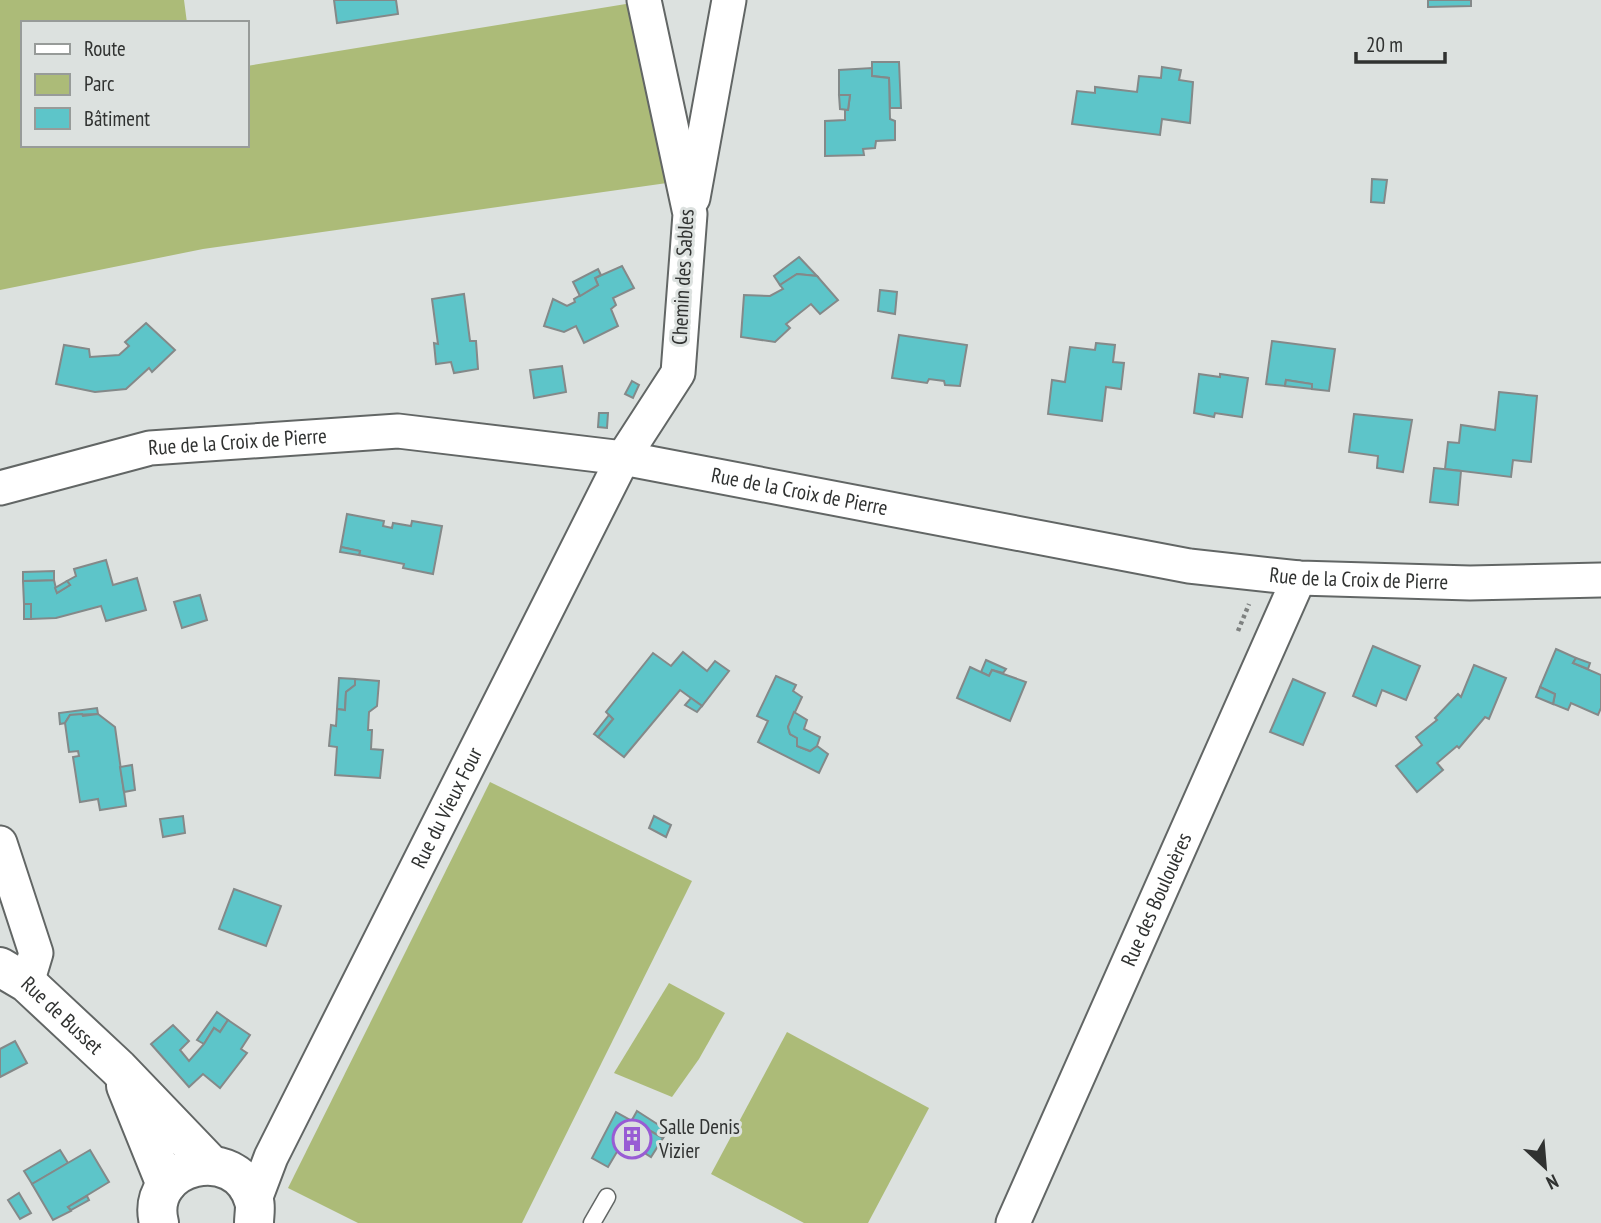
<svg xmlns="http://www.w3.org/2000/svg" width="1601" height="1223" font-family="'PT Sans Narrow',sans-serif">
  <rect width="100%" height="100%" fill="#dce1df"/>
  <g fill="#acbb78">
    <path d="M0,0h184l3,23h-164v122h224v-79l385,-63 35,180 -464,66 -203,41z"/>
    <path d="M490,782l202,99 -170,342h-164l-70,-35z"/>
    <path d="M669,983l56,30 -26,46 -27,38 -58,-24z"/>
    <path d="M787,1032l142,76 -61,115h-64l-93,-49z"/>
  </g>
  <g fill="#5dc5c9" stroke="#848989" stroke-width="2">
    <path d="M334,0h62l2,14 -61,9z"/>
    <path d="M1428,0h43v6l-43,1z"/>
    <path d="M872,62h27l2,46h-11l-1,-30 -17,-2z"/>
    <path d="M1162,67l19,3 -2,10 14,2 -3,41 -28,-4 -2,16 -88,-11 5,-33 18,2v-6l42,5 2,-16 22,2z"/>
    <path d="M872,68v8l17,2 1,41 5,2v19l-19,1 -1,7 -12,1 1,6 -39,1v-35l20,-1v-10h3l2,-15h-11v-25z"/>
    <path d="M839,95h11l-2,15 -8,-1z"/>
    <path d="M1372,179l15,1 -3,23 -13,-1z"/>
    <path d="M799,257l18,19 -20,-2 -17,11 -6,-9z"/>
    <path d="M622,266l12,22 -21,10 3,7 -5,4 7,17 -34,17 -8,-17 -12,6 -20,-6 9,-27 14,7 8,-4 -1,-3 24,-14 -3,-7z"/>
    <path d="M598,269l3,6 -6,3 3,7 -18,11 -7,-14z"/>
    <path d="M797,274l20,2 21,24 -18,14 -9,-10 -25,20 4,4 -15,14 -34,-5 3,-42 26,1 13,-7 -3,-4z"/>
    <path d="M880,290l17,2 -2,22 -17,-3z"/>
    <path d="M464,294l6,47h6l2,28 -24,4 -3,-11 -15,2 -2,-21 4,1 -6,-45z"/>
    <path d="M146,323l29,27 -23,22 -3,-4 -23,21 -31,3 -39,-8 8,-39 25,4 1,8 29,-2 10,-9 -4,-4z"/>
    <path d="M899,335l68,10 -7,41 -15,-1 -1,-4 -15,-2 -2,4 -35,-5z"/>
    <path d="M1272,341l63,8 -6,42 -17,-2v-5l-26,-4 -1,6 -19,-2z"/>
    <path d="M1096,343l19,2 -2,17 11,1 -3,26 -15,-2 -4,34 -54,-7 4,-34 13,2 5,-35 25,3z"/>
    <path d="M562,366l4,26 -32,6 -4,-28z"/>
    <path d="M1199,374l21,3v-3l28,4 -6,39 -27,-4 -1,4 -20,-4z"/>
    <path d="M1286,380l26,4v5l-27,-3z"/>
    <path d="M632,381l7,4 -6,13 -8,-4z"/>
    <path d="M1499,392l38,4 -6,66 -18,-2 -2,17 -66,-8 3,-27 11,1 2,-18 34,5z"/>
    <path d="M599,413h9l-1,15 -9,-1z"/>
    <path d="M1354,414l58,6 -9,52 -26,-4 1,-12 -29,-4z"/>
    <path d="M1434,468l27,3 -3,34 -28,-3z"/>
    <path d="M347,514l37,7 -1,5 9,2 1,-5 18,3 1,-5 30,5 -9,48 -30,-6 1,-4 -45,-9 1,-4 -19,-4z"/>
    <path d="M341,547l19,4 -1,4 -19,-3z"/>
    <path d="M106,560l7,25 24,-7 9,32 -40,11 -5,-15 -45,12 -25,1v-15h-7l-1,-23 31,-1 3,13 13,-8 -3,-4 9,-5 -2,-7z"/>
    <path d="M54,571v9l-31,1v-9z"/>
    <path d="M67,581l3,4 -13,8 -2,-5z"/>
    <path d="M200,595l7,25 -25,8 -8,-26z"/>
    <rect x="24" y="604" width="7" height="15"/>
    <path d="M1373,646l47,20 -14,34 -24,-10 -6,16 -23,-10z"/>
    <path d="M1556,649l20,9 -3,5 28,12v33l-3,7 -27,-12 -3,7 -15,-6 2,-10 -15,-7z"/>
    <path d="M683,652l24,19 8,-10 14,10 -27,35 -22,-16 -56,67 -26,-20 15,-18 -7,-7 47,-59 18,13z"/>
    <path d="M1576,658l14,5 -2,6 -15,-6z"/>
    <path d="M986,660l20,9 -3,4 -11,-3 -3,6 -8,-4z"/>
    <path d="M1474,665l32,13 -17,41 -4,-2 -26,31 -2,-2 -20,17 6,7 -26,22 -21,-26 26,-21 -6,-8 21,-17 -2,-2 23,-24 3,3z"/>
    <path d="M970,667l19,9 3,-6 34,12 -16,39 -53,-23z"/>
    <path d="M776,676l20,9 -3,6 9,6 -14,30 2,7 7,4v8l13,5 7,-5 11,8 -9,19 -61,-31 10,-21 -11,-5z"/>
    <path d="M339,678l16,1v6l-9,7 -1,18 -8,-1z"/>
    <path d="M355,679l24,2 -2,25 -8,6 -1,18h4l-1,19 12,1 -3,28 -45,-3 2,-28 -8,-1 2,-21 5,1 1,-17 8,1 1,-18 9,-7z"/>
    <path d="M1293,679l32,14 -22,52 -33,-13z"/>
    <path d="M1540,687l15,7 -2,10 -17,-7z"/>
    <path d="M691,698l11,8 -5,6 -12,-7z"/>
    <path d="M97,708l1,6 -28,1 -5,8 -5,1 -1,-11z"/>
    <path d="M794,712l13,8 -3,9 16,8 -3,9 -7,5 -13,-5v-8l-7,-4 -2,-7z"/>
    <path d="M82,714l1,2 15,-2 17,13 11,79 -26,4 -2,-11 -18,3 -7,-45 6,-1 -1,-5 -9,1 -4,-29 5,-8z"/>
    <path d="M609,715l4,4 -15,18 -4,-3z"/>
    <path d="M132,765l3,25 -11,2 -4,-25z"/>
    <path d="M183,816l2,17 -22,4 -3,-18z"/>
    <path d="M654,816l17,9 -5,12 -17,-9z"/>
    <path d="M234,889l47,17 -15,40 -47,-17z"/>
    <path d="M217,1012l11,8 -8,12 -6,-4 -10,16 -7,-4z"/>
    <path d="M228,1020l22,15 -9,14 6,4 -27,35 -17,-14 -14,13 -38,-43 22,-19 16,16 -9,9 9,11 15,-17 10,-16 6,4z"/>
    <path d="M15,1041l12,22 -27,14v-28z"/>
    <path d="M637,1111l31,20 -5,7 -31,-18z"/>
    <path d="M616,1112l47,26 -12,19 -27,-17 -16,27 -16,-9z"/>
    <path d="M60,1150l8,13 -36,21 -8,-13z"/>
    <path d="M90,1150l19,32 -41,25 3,4 -18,9 -21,-36z"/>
    <path d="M19,1193l12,20 -11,6 -12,-19z"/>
    <path d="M87,1196l2,4 -18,10 -3,-3z"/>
  </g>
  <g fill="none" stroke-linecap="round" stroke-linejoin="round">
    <defs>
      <path id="service" d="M592,1223l15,-26"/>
      <g id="minor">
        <path d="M693,198l36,-198"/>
        <path id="s1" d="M0,488l150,-40 248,-17 225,27 566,108 110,12 171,5 131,-3"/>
        <path d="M0,843l36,110 -9,30"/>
        <path id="s2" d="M254,1202l17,-45 352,-699 55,-85 12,-159 -46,-214"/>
        <path id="s3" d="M1013,1223l286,-645"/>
      </g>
      <g id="tertiary">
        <path id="s4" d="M0,967l27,16 91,85 93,97"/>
        <path d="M126,1086l40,99"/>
        <path d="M159,1223c-15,-59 78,-82 95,-22 2,6 0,15 0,22"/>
      </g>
    </defs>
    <use href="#service" stroke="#626665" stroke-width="19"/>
    <use href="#minor" stroke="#626665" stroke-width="37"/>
    <use href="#tertiary" stroke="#626665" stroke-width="42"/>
    <path stroke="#7e8180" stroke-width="4.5" stroke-dasharray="3.5 3.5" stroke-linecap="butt" d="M1238,631l11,-27"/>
    <use href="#service" stroke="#fff" stroke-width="16"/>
    <use href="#minor" stroke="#fff" stroke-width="33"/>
    <use href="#tertiary" stroke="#fff" stroke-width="38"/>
  </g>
  <defs>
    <symbol id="building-ring" viewBox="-11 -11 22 22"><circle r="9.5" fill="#dce1df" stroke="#985cd4" stroke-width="1.5"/><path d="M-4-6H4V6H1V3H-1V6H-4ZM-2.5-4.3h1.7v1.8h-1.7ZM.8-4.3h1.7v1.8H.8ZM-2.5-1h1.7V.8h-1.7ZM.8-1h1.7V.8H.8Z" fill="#985cd4"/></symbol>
  </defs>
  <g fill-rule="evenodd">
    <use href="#building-ring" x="610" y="1117" width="44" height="44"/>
  </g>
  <g text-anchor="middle" stroke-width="6" stroke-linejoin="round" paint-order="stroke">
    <g font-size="21" fill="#303231" stroke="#dce1df">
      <text transform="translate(683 277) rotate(-87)" y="7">Chemin des Sables</text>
      <text dy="7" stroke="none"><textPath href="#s1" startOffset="243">Rue de la Croix de Pierre</textPath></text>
      <text dy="7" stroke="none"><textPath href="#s1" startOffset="810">Rue de la Croix de Pierre</textPath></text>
      <text dy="7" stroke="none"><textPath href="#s1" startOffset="1377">Rue de la Croix de Pierre</textPath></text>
      <text dy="7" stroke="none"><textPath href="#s2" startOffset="439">Rue du Vieux Four</textPath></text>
      <text dy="7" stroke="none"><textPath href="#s3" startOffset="354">Rue des Boulouères</textPath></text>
      <text dy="7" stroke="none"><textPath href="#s4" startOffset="79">Rue de Busset</textPath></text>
    </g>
    <g font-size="21" fill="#303231" stroke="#dce1df" text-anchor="start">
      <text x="659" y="1134">Salle Denis<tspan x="659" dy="24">Vizier</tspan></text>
    </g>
  </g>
  <rect x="21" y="21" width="228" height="126" fill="#dce1df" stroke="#979b99" stroke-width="2"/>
  <rect x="35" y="44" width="35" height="10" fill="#ffffff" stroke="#979b99" stroke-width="2"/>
  <text x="84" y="56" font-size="21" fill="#303231">Route</text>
  <rect x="35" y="74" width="35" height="21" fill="#acbb78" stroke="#979b99" stroke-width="2"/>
  <text x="84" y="91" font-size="21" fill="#303231">Parc</text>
  <rect x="35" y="108" width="35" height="21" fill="#5dc5c9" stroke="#979b99" stroke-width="2"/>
  <text x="84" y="126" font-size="21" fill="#303231">Bâtiment</text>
  <g transform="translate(1545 1167) rotate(154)" stroke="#dce1df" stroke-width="5" paint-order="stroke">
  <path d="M0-5L12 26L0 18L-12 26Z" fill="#303231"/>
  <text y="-10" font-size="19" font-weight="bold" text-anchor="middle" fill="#303231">N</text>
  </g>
  <path d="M1356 52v10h89v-10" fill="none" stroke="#303231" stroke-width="3.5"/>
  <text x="1366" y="52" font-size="21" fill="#303231" stroke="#dce1df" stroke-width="5" paint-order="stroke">20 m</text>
</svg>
